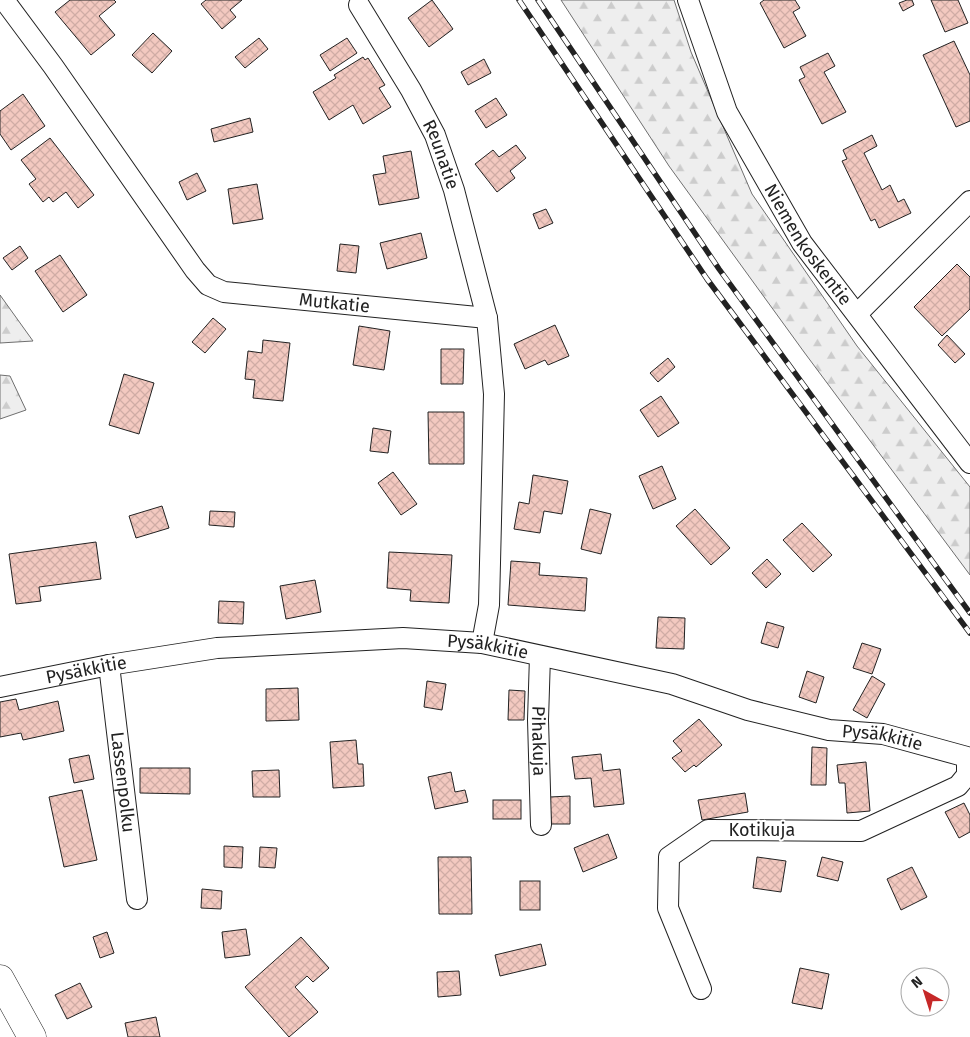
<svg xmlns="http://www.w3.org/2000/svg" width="970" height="1037" font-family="'Fira Sans',sans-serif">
  <defs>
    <pattern id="forest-firs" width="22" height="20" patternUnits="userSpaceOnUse" patternTransform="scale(1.25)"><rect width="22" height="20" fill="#eee"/><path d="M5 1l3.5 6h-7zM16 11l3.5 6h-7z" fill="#ccc"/></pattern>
    <pattern id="building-cross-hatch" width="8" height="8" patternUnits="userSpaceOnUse" patternTransform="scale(1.25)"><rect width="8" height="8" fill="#f3c9c0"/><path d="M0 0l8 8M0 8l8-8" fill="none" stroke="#d0aca5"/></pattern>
  </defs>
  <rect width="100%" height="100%" fill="#fff"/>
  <g fill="url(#forest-firs)" stroke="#6f6f6f">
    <path d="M561,0h113l17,52 61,142 105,152 113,141v88l-166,-223 -135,-186z"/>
    <path d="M0,295l33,46 -33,2z"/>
    <path d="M0,375l10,1 16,34 -26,9z"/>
  </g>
  <g fill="url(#building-cross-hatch)" stroke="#222">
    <path d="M70,0h44l2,2 -17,14 16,19 -24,20 -36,-43z"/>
    <path d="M206,0h36l-12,10 6,7 -14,12 -21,-25z"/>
    <path d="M432,0l21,29 -24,18 -21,-29z"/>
    <path d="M764,0h31l5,8 -7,4 13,24 -22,12 -24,-45z"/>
    <path d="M907,0h5l2,5 -11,6 -4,-8z"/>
    <path d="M931,0h27l10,23 -23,9z"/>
    <path d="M153,33l19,18 -20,22 -20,-18z"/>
    <path d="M259,38l9,11 -23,19 -10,-11z"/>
    <path d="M347,38l10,15 -27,18 -10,-16z"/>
    <path d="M954,41l16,34v46l-14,6 -33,-72z"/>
    <path d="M828,53l7,13 -11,6 22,40 -24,12 -23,-44 6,-3 -5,-10z"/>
    <path d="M363,57l2,3 3,-2 17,27 -6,3 12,19 -28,17 -10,-19 -24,15 -16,-28 23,-14 -2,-3z"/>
    <path d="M484,59l7,14 -23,12 -7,-13z"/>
    <path d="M23,94l22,32 -34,24 -11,-16v-23z"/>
    <path d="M496,98l11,17 -21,13 -11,-17z"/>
    <path d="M250,118l3,14 -39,10 -3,-13z"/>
    <path d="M872,135l5,11 -13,7 18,37 8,-5 8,17 6,-3 7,14 -32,15 -4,-9 -4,2 -29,-60 5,-2 -4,-9z"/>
    <path d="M50,138l44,57 -16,13 -12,-16 -13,10 -4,-5 -6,5 -14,-18 7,-5 -15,-19z"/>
    <path d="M516,145l10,13 -16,13 5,7 -18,14 -22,-28 18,-14 6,7z"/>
    <path d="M411,151l8,47 -40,7 -6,-30 13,-2 -3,-17z"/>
    <path d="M197,173l9,18 -19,9 -8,-18z"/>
    <path d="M257,184l6,35 -30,5 -5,-35z"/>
    <path d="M546,209l7,14 -14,6 -6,-15z"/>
    <path d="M421,233l6,25 -40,11 -7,-26z"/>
    <path d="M340,244l19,2 -3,27 -19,-2z"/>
    <path d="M20,246l8,12 -16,12 -9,-12z"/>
    <path d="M60,255l27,40 -24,17 -28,-41z"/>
    <path d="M957,264l13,13v32l-28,27 -28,-29z"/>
    <path d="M213,318l13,11 -21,24 -13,-11z"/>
    <path d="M555,325l14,31 -21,9 -3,-5 -20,9 -11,-25z"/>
    <path d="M359,326l31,5 -6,39 -31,-5z"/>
    <path d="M947,335l18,19 -10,9 -17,-18z"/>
    <path d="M263,340l27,3 -7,58 -30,-3 2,-18 -10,-1 3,-28 14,2z"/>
    <path d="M441,349h23l-1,35h-22z"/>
    <path d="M668,358l7,9 -17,15 -8,-9z"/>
    <path d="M124,374l30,9 -15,51 -30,-9z"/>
    <path d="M661,396l18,27 -21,14 -18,-27z"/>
    <path d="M428,412h36v52h-35z"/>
    <path d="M373,428l18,3 -3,22 -18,-2z"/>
    <path d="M662,466l14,33 -23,10 -14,-33z"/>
    <path d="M393,472l24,32 -16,11 -23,-32z"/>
    <path d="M533,475l35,6 -6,33 -18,-3 -4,22 -26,-4 5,-27 10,2z"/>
    <path d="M162,506l7,22 -33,10 -7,-22z"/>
    <path d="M590,509l21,5 -10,40 -20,-5z"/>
    <path d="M695,509l35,39 -19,17 -35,-39z"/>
    <path d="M210,511l25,1 -1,15 -25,-2z"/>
    <path d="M802,523l30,32 -19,17 -30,-32z"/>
    <path d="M96,542l5,37 -62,8 2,14 -25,3 -7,-50z"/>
    <path d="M389,552l63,3 -3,48 -39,-2 1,-11 -24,-2z"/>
    <path d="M767,559l14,15 -15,14 -14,-15z"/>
    <path d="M511,561l29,2 -1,12 48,3 -2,33 -77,-6z"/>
    <path d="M315,580l6,32 -35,7 -6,-33z"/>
    <path d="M219,601l25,1 -1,22 -25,-1z"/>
    <path d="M658,617l27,1 -1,31 -28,-1z"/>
    <path d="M767,622l17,5 -6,21 -17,-5z"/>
    <path d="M862,643l19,6 -9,25 -19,-6z"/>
    <path d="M807,671l17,6 -8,26 -17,-6z"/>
    <path d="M872,676l13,8 -18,34 -14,-8z"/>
    <path d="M427,681l19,3 -4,26 -18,-3z"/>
    <path d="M298,688l1,32 -33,1v-32z"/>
    <path d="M509,690l16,1 -1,29h-16z"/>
    <path d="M16,699l3,11 39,-9 6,30 -41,9 -2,-7 -21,4v-35z"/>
    <path d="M699,719l23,26 -26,22 -2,-2 -9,7 -13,-14 10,-7 -9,-10z"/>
    <path d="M356,740l2,24h5l1,22 -31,2 -3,-46z"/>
    <path d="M812,747l15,1 -1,37h-15z"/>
    <path d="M601,754l2,17 17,-2 4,35 -30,3 -3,-29 -16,1 -3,-22z"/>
    <path d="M89,755l5,24 -20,4 -5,-24z"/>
    <path d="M866,762l4,49 -23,2 -2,-30h-6l-2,-18z"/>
    <path d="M140,768h50v26l-50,-1z"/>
    <path d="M279,770l1,27h-27l-1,-26z"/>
    <path d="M451,772l4,20 10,-2 3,12 -33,7 -7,-32z"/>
    <path d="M82,790l15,70 -33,7 -15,-70z"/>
    <path d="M745,793l3,19 -46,8 -4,-20z"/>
    <path d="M570,796v28h-19l-1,-27z"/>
    <rect x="493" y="800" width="28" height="19"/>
    <path d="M964,803l6,12v17l-11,6 -14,-26z"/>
    <path d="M608,834l9,24 -34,14 -9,-24z"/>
    <path d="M224,846l19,1 -1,21 -18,-1z"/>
    <path d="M260,847l17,1 -2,20 -16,-1z"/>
    <path d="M438,857h33l1,57h-33z"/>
    <path d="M757,857l29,4 -5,31 -28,-4z"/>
    <path d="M822,857l21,5 -5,19 -21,-5z"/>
    <path d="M912,867l15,30 -26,13 -14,-31z"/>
    <rect x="520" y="881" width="20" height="29"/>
    <path d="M202,889l20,2 -1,18 -20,-1z"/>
    <path d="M246,929l4,26 -25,3 -3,-26z"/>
    <path d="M107,932l7,21 -14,5 -7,-21z"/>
    <path d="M301,937l28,31 -16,14 -6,-6 -12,11 23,25 -29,25 -44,-50z"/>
    <path d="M541,944l5,21 -46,11 -5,-21z"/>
    <path d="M800,968l29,6 -7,35 -30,-6z"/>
    <path d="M459,971l2,24 -23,2 -1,-25z"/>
    <path d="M80,983l12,24 -25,12 -12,-24z"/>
    <path d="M156,1017l4,20h-32l-3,-14z"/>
  </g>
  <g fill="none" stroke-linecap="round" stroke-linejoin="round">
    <defs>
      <g id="street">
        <path id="s1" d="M4,0l49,66 142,204 13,15 16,7 263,26 7,76 -5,211 -7,38"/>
        <path id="s2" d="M688,0l39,112 75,131 168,220"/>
        <path id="s3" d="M359,5l52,85 24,45 19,55 33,128"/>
        <path d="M857,314l113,-113"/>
        <path id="s4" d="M540,656l-2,64 3,105"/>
        <path id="s5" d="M109,665l28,234"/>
        <path id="s6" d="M0,687l109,-22 108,-17 186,-10 79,5 190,41 76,26 81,20 54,4 84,23v18l-9,11 -97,45 -153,-1 -39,27 -1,51 33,81"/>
      </g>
      <path id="secondary" d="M0,979l32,58"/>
    </defs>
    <use href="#street" stroke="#222" stroke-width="22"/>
    <use href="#secondary" stroke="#222" stroke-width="29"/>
    <use href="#street" stroke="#fff" stroke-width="20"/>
    <use href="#secondary" stroke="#fff" stroke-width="28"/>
    <defs>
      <g id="rail">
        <path d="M519,0l188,279 263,354"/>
        <path d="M538,0l181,269 251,344"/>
      </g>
    </defs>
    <use href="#rail" stroke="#222" stroke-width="5.5"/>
    <use href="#rail" stroke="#fff" stroke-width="4" stroke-dasharray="11" stroke-linecap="butt"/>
  </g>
  <g text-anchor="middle" stroke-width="4" stroke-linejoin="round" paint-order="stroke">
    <g font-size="18" fill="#222" stroke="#fff">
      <text dy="6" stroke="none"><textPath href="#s3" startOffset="171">Reunatie</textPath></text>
      <text dy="6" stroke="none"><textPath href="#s2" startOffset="274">Niemenkoskentie</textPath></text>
      <text dy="6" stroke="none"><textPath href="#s1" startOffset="479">Mutkatie</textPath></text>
      <text dy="6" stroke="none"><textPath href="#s6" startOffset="492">Pysäkkitie</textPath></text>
      <text dy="6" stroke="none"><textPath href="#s6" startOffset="88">Pysäkkitie</textPath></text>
      <text dy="6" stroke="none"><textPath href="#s6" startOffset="898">Pysäkkitie</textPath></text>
      <text dy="6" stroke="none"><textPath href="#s4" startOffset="85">Pihakuja</textPath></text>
      <text dy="6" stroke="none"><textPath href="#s5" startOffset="118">Lassenpolku</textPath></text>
      <text x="762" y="836">Kotikuja</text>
    </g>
  </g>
  <g transform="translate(925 992) rotate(321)"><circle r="24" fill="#ffffff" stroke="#a7a7a7"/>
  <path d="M0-4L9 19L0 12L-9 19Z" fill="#c62828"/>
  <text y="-8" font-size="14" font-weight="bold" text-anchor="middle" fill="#222222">N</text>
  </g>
</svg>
